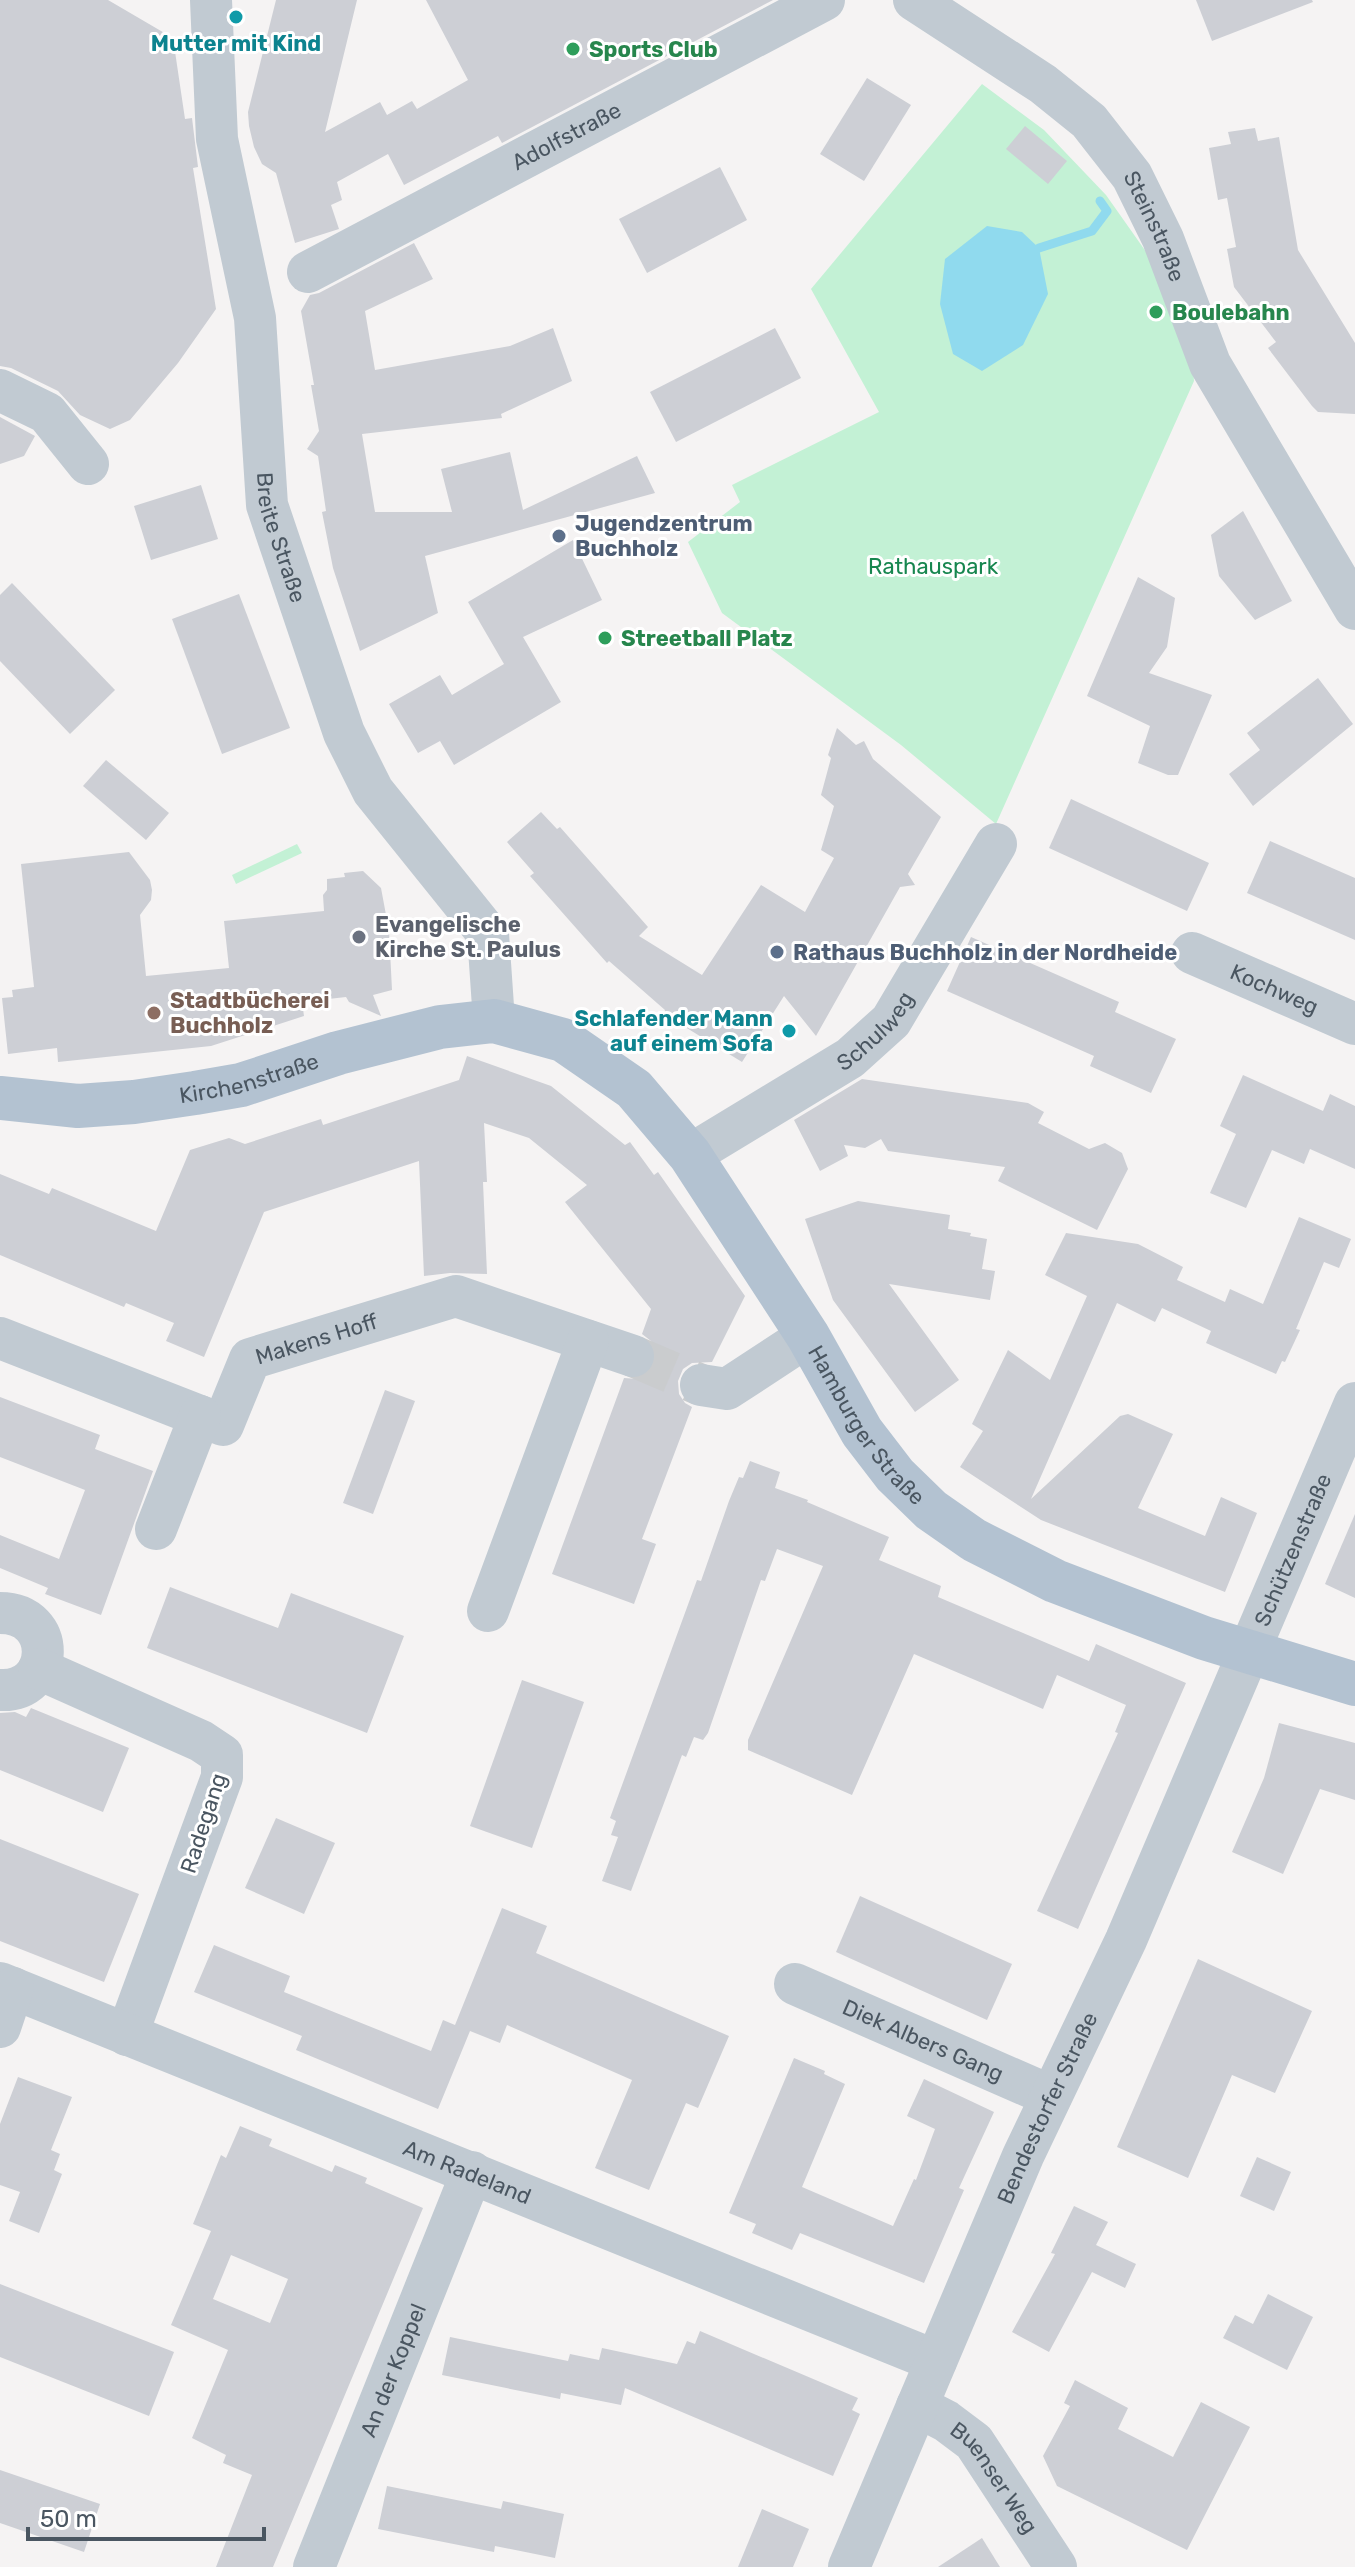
<svg xmlns="http://www.w3.org/2000/svg" width="1355" height="2567" font-family="Rubik,sans-serif">
  <rect width="100%" height="100%" fill="#f5f3f3"/>
  <g fill="#c3f1d5">
    <path d="M982,84l62,46 62,65 55,78 30,70 3,38 -198,443 -95,-79 -179,-132 -34,-71 52,-40 -8,-17 147,-73 -68,-123z"/>
    <path d="M297,844l5,9 -66,31 -4,-9z"/>
  </g>
  <path fill="#90daee" d="M987,226l35,6 17,16 9,46 -25,51 -41,26 -29,-17 -13,-50 5,-45z"/>
  <g fill="none" stroke-linecap="round" stroke-linejoin="round">
    <path stroke="#90daee" stroke-width="9" d="M1039,248l53,-17 15,-20 -7,-10"/>
  </g>
  <g fill="#cdcfd5" fill-rule="evenodd">
    <path d="M0,0h108l65,38 12,81 7,-1 6,49 -5,1 23,141 -38,54 -48,57 -20,9 -30,-14 -22,-24 -47,-23 -11,-2z"/>
    <path d="M276,0h81l-32,132 55,-30 7,13 25,-14 5,8 51,-29 -42,-80h347l-271,143 -4,-7 -94,49 -16,-31 -51,28 5,18 -11,5 8,24 -44,14 -19,-70 -14,-9 -8,-17 -5,-21 -1,-14z"/>
    <path d="M1196,0h116l1,2 -101,39z"/>
    <path d="M867,78l44,27 -47,76 -44,-27z"/>
    <path d="M1025,126l42,35 -19,23 -42,-35z"/>
    <path d="M1255,128l3,13 21,-4 19,113 57,93v71l-37,-2 -6,-6 -44,-58 8,-6 -42,-55 -7,-38 9,-2 -9,-49 -9,2 -9,-52 22,-4 -3,-12z"/>
    <path d="M720,167l27,53 -100,53 -28,-54z"/>
    <path d="M414,243l19,36 -68,32 10,59 135,-24 43,-18 19,53 -71,33 1,4 -140,16 13,78h77l-11,-43 69,-17 13,58 114,-54 18,37 -230,63 13,57 -78,38 -27,-83 -11,-56 4,-1 -8,-55 -11,-7 12,-18 -8,-46h3l-13,-74 9,-16 9,-2z"/>
    <path d="M775,328l26,50 -125,64 -26,-50z"/>
    <path d="M0,417l35,19 -11,20 -24,8z"/>
    <path d="M201,485l17,54 -67,21 -17,-54z"/>
    <path d="M1243,511l49,90 -37,19 -36,-44 -8,-41z"/>
    <path d="M573,540l29,60 -79,37 38,65 -107,63 -14,-24 -22,12 -29,-49 51,-29 12,20 52,-31 -36,-62z"/>
    <path d="M1138,577l37,21 -8,49 -18,26 63,22 -34,80h-10l-30,-12 12,-37 -63,-30z"/>
    <path d="M12,583l103,107 -45,44 -70,-73v-66z"/>
    <path d="M239,594l51,134 -68,26 -50,-135z"/>
    <path d="M1318,678l35,46 -100,82 -24,-32 31,-24 -13,-17z"/>
    <path d="M837,728l19,17 8,-4 9,18 68,58 -33,57 7,11 -15,2 -84,149 -32,-40 -42,66 -78,-48 1,-4 -56,-49 -2,2 -77,-87 4,-3 -27,-31 34,-30 16,17 3,-2 88,100 -9,9 63,39 59,-90 44,27 29,-54 -13,-8 13,-44 -13,-11 10,-37 -3,-3z"/>
    <path d="M106,760l63,53 -23,27 -63,-54z"/>
    <path d="M1071,799l138,64 -22,48 -138,-63z"/>
    <path d="M1270,841l85,37v62l-108,-47z"/>
    <path d="M129,852l21,28 2,10 -1,10 -11,15 6,61 83,-8 -5,-47 100,-10 -1,-16 4,-5v-11l18,-2 -1,-4 19,-2 18,17 8,43 3,59 -19,5 8,21 -32,-14 -3,-5 -44,5 2,14 -93,30 -153,16 -1,-14 -49,6 -6,-56 11,-1 -1,-7 22,-3 -13,-123z"/>
    <path d="M971,937l148,65 -4,10 61,27 -25,54 -61,-27 4,-10 -147,-65z"/>
    <path d="M467,1056l84,30 74,59 5,-3 24,33 4,-3 87,124 -33,66 -20,1 -9,6 -5,12 1,13 6,9 7,4 -50,132 14,5 -22,60 -82,-30 72,-196 14,1 10,-5 7,-10 1,-13 -5,-10 -9,-7 9,-25 -86,-107 22,-17 -58,-47 -45,-15 3,59h-4l4,92 -37,-1 -26,3 -5,-115 -155,51 -60,145 -38,-16 8,-18 -48,-20 -2,4 -124,-52v-81l49,20 3,-6 104,43 34,-81 39,-12 16,6 76,-25 2,6 136,-45z"/>
    <path d="M1243,1075l80,36 7,-17 25,12v63l-45,-20 -6,15 -32,-14 -26,58 -36,-15 26,-59 -16,-8z"/>
    <path d="M862,1079l166,24 16,9 -6,11 51,26 16,-6 17,10 6,16 -31,61 -99,-49 7,-14 -117,-16 -7,-12 -16,9 -21,-3 4,11 -28,15 -26,-51z"/>
    <path d="M858,1201l92,14 -2,14 23,4 -1,3 17,3 -5,30 13,2 -5,29 -101,-16 70,96 -44,32 -82,-112 -28,-81z"/>
    <path d="M1299,1217l52,22 -12,29 -15,-6 -28,67 4,1 -15,32 -3,-1 -6,13 -70,-31 5,-12 -49,-23 -7,14 -38,-19 -86,196 89,-83 8,-2 45,20 -35,74 67,28 16,-39 36,16 -32,79 -184,-72 -81,-53 23,-36 -11,-7 36,-74 42,30 37,-84 -42,-21 21,-42 72,11 45,23 -6,13 48,22 5,-13 33,15z"/>
    <path d="M385,1390l30,11 -42,113 -30,-11z"/>
    <path d="M0,1397l100,38 -5,14 58,22 -52,144 -56,-21 3,-6 -48,-20v-33l59,24 26,-69 -85,-33z"/>
    <path d="M750,1461l30,11 -5,16 33,12 -1,2 82,35 -10,23 62,26 -3,11 151,64 7,-17 90,39 -108,246 -41,-18 81,-178 -3,-1 11,-27 -69,-30 -14,34 -129,-55 -62,141 -104,-45v-10l75,-174 -46,-17 -12,32 -4,-1 -53,153 -5,7 -9,-3 -8,20 -4,-2 -51,136 -29,-10 16,-44 -7,-2 5,-14 -6,-3 87,-238 4,1 28,-80 10,-24 4,1z"/>
    <path d="M1355,1514v84l-30,-14z"/>
    <path d="M170,1587l108,41 13,-35 113,43 -37,97 -220,-85z"/>
    <path d="M522,1680l62,22 -52,146 -62,-22z"/>
    <path d="M31,1708l98,40 -26,64 -103,-42v-57l15,-1 11,5z"/>
    <path d="M1279,1723l76,20v57l-35,-11 -37,85 -51,-22 32,-74z"/>
    <path d="M276,1818l59,25 -31,71 -59,-26z"/>
    <path d="M0,1839l139,55 -35,88 -104,-41z"/>
    <path d="M860,1896l152,68 -25,56 -151,-68z"/>
    <path d="M502,1908l45,18 -11,27 193,83 -31,72 -12,-5 -37,87 -54,-22 37,-88 -125,-55 -7,18 -30,-12 -32,78 -142,-59 6,-14 -108,-44 20,-47 76,31 -6,16 147,59 12,-31 12,5z"/>
    <path d="M1198,1959l114,52 -37,82 -43,-18 -44,103 -71,-31z"/>
    <path d="M794,2058l31,13 -1,3 21,10 -43,103 91,39 21,-47 2,1 19,-51 -28,-13 17,-37 70,33 -35,76 5,2 -40,93 -124,-50 -8,17 -40,-17 4,-9 -27,-11z"/>
    <path d="M18,2077l54,20 -21,53 9,4 -6,16 8,4 -23,59 -30,-12 11,-29 -20,-7v-61z"/>
    <path d="M240,2126l32,13 -3,7 63,26 3,-7 32,13 -2,5 58,25 -150,359h-57l36,-92 -29,-12 3,-8 -34,-17 36,-88 -57,-25 40,-94 -18,-7 28,-69 5,3zM231,2255l57,24 -18,44 -57,-24z"/>
    <path d="M1257,2157l34,15 -17,39 -34,-15z"/>
    <path d="M1074,2206l34,16 -12,23 40,19 -11,24 -33,-16 -43,80 -37,-20 43,-78 -4,-1z"/>
    <path d="M0,2284l174,68 -25,64 -149,-59z"/>
    <path d="M1268,2294l45,23 -26,53 -64,-32 12,-23 18,9z"/>
    <path d="M700,2331l158,67 -6,12 8,4 -27,62 -208,-88 -4,17 -60,-12 -1,6 -118,-24 8,-38 118,24 2,-7 29,6 3,-12 75,16 10,-23 8,3z"/>
    <path d="M1075,2380l53,28 -10,21 55,28 28,-55 49,25 -63,123 -130,-64 -14,-30 27,-50 -6,-3z"/>
    <path d="M0,2470l100,34 -16,48 -84,-29z"/>
    <path d="M387,2486l114,23 2,-8 61,13 -9,44 -60,-12 -1,6 -116,-23z"/>
    <path d="M762,2509l47,20 -16,38h-55z"/>
    <path d="M982,2538l18,29h-62z"/>
  </g>
  <g fill="none" stroke-linecap="round" stroke-linejoin="round">
    <path stroke="#caccce" stroke-width="42" stroke-dasharray="42 21" stroke-linecap="butt" d="M633,1356l68,29"/>
    <g stroke="#c1cad2" stroke-width="42">
      <path id="s1" d="M211,0l6,139 38,179 12,187 77,228 29,58 115,143 6,87"/>
      <path id="s2" d="M914,0l129,84 46,37 43,55 31,63 47,125 145,245"/>
      <path id="s3" d="M308,272l516,-272"/>
      <path d="M0,390l47,23 41,51"/>
      <path id="s4" d="M1192,953l163,71"/>
      <path id="s5" d="M690,1155l160,-97 41,-37 105,-177"/>
      <path id="s6" d="M0,1338l223,87 27,-66 206,-63 177,60"/>
      <path d="M701,1385l26,4 81,-53"/>
      <path d="M156,1529l44,-113"/>
      <path d="M488,1611l100,-270"/>
      <path d="M0,1613c59,0 55,80 0,77"/>
      <path d="M39,1669l162,72 21,14v22l-95,258"/>
      <path id="s7" d="M0,1983l936,378"/>
      <path id="s8" d="M795,1984l256,112"/>
      <path d="M0,2027l13,-39"/>
      <path id="s9" d="M917,2406l29,15 28,21 82,125"/>
      <path id="s10" d="M314,2567l158,-395"/>
      <path id="s11" d="M849,2567l174,-411 103,-216 229,-537"/>
    </g>
    <path stroke="#b3c2d1" stroke-width="44" id="s12" d="M0,1098l78,8 56,-4 61,-9 46,-8 97,-32 102,-26 54,-6 69,19 71,49 56,66 118,181 54,96 33,43 36,35 43,30 81,41 149,57 151,46"/>
  </g>
  <g fill="#0f9aa8" stroke="#fff" stroke-width="3">
    <circle cx="236" cy="17" r="8"/>
    <circle cx="789" cy="1031" r="8"/>
  </g>
  <g fill="#2e9e5b" stroke="#fff" stroke-width="3">
    <circle cx="573" cy="49" r="8"/>
    <circle cx="1156" cy="312" r="8"/>
    <circle cx="605" cy="638" r="8"/>
  </g>
  <g fill="#5c6f8a" stroke="#fff" stroke-width="3">
    <circle cx="559" cy="536" r="8"/>
    <circle cx="777" cy="952" r="8"/>
  </g>
  <circle fill="#6b7280" stroke="#fff" stroke-width="3" cx="359" cy="937" r="8"/>
  <circle fill="#8d6e63" stroke="#fff" stroke-width="3" cx="154" cy="1013" r="8"/>
  <g text-anchor="middle" stroke-width="6" stroke-linejoin="round" paint-order="stroke">
    <g font-size="22" font-weight="bold" fill="#0d838f" stroke="#fff">
      <text x="236" y="51">Mutter mit Kind</text>
      <text x="773" y="1026" text-anchor="end">Schlafender Mann<tspan x="773" dy="25">auf einem Sofa</tspan></text>
    </g>
    <g font-size="22" font-weight="bold" fill="#27864d" stroke="#fff" text-anchor="start">
      <text x="589" y="57">Sports Club</text>
      <text x="1172" y="320">Boulebahn</text>
      <text x="621" y="646">Streetball Platz</text>
    </g>
    <g font-size="22" fill="#4a5661" stroke="#fff">
      <text dy="8" stroke="none"><textPath href="#s3" startOffset="292">Adolfstraße</textPath></text>
      <text dy="8" stroke="none"><textPath href="#s2" startOffset="338">Steinstraße</textPath></text>
      <text dy="8" stroke="none"><textPath href="#s1" startOffset="544">Breite Straße</textPath></text>
      <text dy="8" stroke="none"><textPath href="#s4" startOffset="90">Kochweg</textPath></text>
      <text dy="8" stroke="none"><textPath href="#s5" startOffset="224">Schulweg</textPath></text>
      <text dy="8" stroke="none"><textPath href="#s12" startOffset="252">Kirchenstraße</textPath></text>
      <text dy="8" stroke="none"><textPath href="#s6" startOffset="380">Makens Hoff</textPath></text>
      <text dy="8" stroke="none"><textPath href="#s12" startOffset="1072">Hamburger Straße</textPath></text>
      <text dy="8" stroke="none"><textPath href="#s11" startOffset="1110">Schützenstraße</textPath></text>
      <text transform="translate(203 1823) rotate(-72)" y="8">Radegang</text>
      <text dy="8" stroke="none"><textPath href="#s8" startOffset="140">Diek Albers Gang</textPath></text>
      <text dy="8" stroke="none"><textPath href="#s11" startOffset="500">Bendestorfer Straße</textPath></text>
      <text dy="8" stroke="none"><textPath href="#s7" startOffset="504">Am Radeland</textPath></text>
      <text dy="8" stroke="none"><textPath href="#s10" startOffset="212">An der Koppel</textPath></text>
      <text dy="8" stroke="none"><textPath href="#s9" startOffset="108">Buenser Weg</textPath></text>
    </g>
    <g font-size="22" font-weight="bold" fill="#4e5e75" stroke="#fff" text-anchor="start">
      <text x="575" y="531">Jugendzentrum<tspan x="575" dy="25">Buchholz</tspan></text>
      <text x="793" y="960">Rathaus Buchholz in der Nordheide</text>
    </g>
    <g font-size="22" fill="#17864f" stroke="#fff">
      <text x="933" y="574">Rathauspark</text>
    </g>
    <g font-size="22" font-weight="bold" fill="#5b616d" stroke="#fff" text-anchor="start">
      <text x="375" y="932">Evangelische<tspan x="375" dy="25">Kirche St. Paulus</tspan></text>
    </g>
    <g font-size="22" font-weight="bold" fill="#785e54" stroke="#fff" text-anchor="start">
      <text x="170" y="1008">Stadtbücherei<tspan x="170" dy="25">Buchholz</tspan></text>
    </g>
  </g>
  <path d="M28 2527v12h236v-12" fill="none" stroke="#4a5661" stroke-width="4"/>
  <text x="40" y="2527" font-size="24" fill="#4a5661" stroke="#ffffff" stroke-width="6" paint-order="stroke">50 m</text>
</svg>
